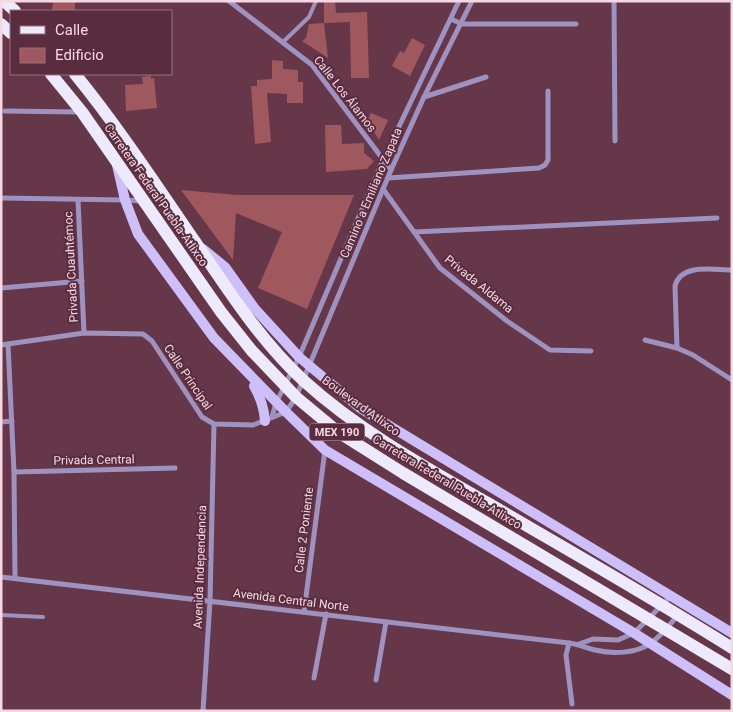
<svg xmlns="http://www.w3.org/2000/svg" width="733" height="712" font-family="Roboto,sans-serif">
  <rect width="100%" height="100%" fill="#653749"/>
  <g fill="#9f595e">
    <path d="M53,1h22v10h-23z"/>
    <path d="M324,1h11l1,12 31,-1 2,66h-18l-1,-56 -26,1z"/>
    <path d="M324,23l4,35 -26,-17 4,-3 3,-14z"/>
    <path d="M412,38l13,7 -15,31 -18,-10 8,-15 4,2z"/>
    <path d="M272,60l11,1v8l15,1v12h5v21h-16v-9l-20,-1 4,49 -16,2 -4,-58h6v-6l15,-1z"/>
    <path d="M151,76v3l3,-1 3,30 -31,3 -1,-26 18,-1 -1,-7z"/>
    <path d="M371,113l17,7 -9,20 -12,-19z"/>
    <path d="M325,125h16l1,19 22,-1v10l10,8 -7,8 -41,3z"/>
    <path d="M181,190l56,5h117l-47,114 -49,-21 24,-56 -46,-19 -3,47z"/>
  </g>
  <g fill="none" stroke-linecap="round" stroke-linejoin="round">
    <g stroke="#9e92c1" stroke-width="4">
      <path d="M283,42l26,-25 7,-16"/>
      <path d="M1,615l42,2"/>
    </g>
    <g stroke="#9e92c1" stroke-width="5">
      <path d="M229,1l83,64 79,105"/>
      <path d="M614,1l1,140"/>
      <path d="M451,19l11,5h114"/>
      <path d="M424,97l62,-20"/>
      <path d="M5,111l74,1"/>
      <path d="M388,178l151,-10 6,-3 3,-5v-69"/>
      <path d="M383,189l57,79 67,53 43,29 41,1"/>
      <path d="M1,198l124,2 16,1"/>
      <path d="M78,200l6,133"/>
      <path d="M414,232l303,-14"/>
      <path d="M1,288l81,-7"/>
      <path d="M645,340l32,8 16,7 39,25"/>
      <path d="M8,344l6,128 1,106"/>
      <path d="M1,345l83,-12 59,1 9,7 50,76 12,7 39,1 33,-13 10,-15 95,-227 33,-73 48,-96"/>
      <path d="M677,348l-2,-62c6,-23 38,-16 57,-16"/>
      <path d="M272,417l4,-14 23,-46 84,-197 76,-159"/>
      <path d="M1,422l11,-1"/>
      <path d="M14,472l161,-4"/>
      <path d="M1,577l568,66c9,1 17,5 26,7 17,4 41,4 56,-7 10,-7 19,-19 27,-28"/>
      <path d="M304,612l21,-162"/>
      <path d="M569,643l-3,12 6,49"/>
      <path d="M579,644l14,-5 25,1 16,-7 37,-37"/>
      <path d="M314,678l12,-64"/>
      <path d="M376,680l10,-58"/>
      <path d="M203,711l7,-110 4,-177"/>
    </g>
    <g stroke="#cdbffa" stroke-width="10">
      <path d="M117,165l8,35 13,34 76,104 72,74 39,38 309,183 98,62"/>
      <path d="M203,249l22,18 30,42 44,48 61,51 372,225"/>
      <path d="M254,386c7,12 10,22 11,35"/>
    </g>
    <g stroke="#eeeafd" stroke-width="12">
      <path d="M4,1l11,10"/>
      <path d="M1,24l10,9"/>
      <path d="M51,74l31,38 139,200 31,39 44,46 42,35 65,41 329,196"/>
      <path d="M75,74c48,59 89,123 132,185 29,43 59,87 97,122 54,49 119,85 182,121 82,48 165,95 246,146"/>
    </g>
  </g>
  <g text-anchor="middle" stroke-width="4" stroke-linejoin="round" paint-order="stroke">
    <rect fill="#592c3e" stroke="#c6a4b1" stroke-width="1" x="309.5" y="423.5" width="55" height="17" rx="4"/>
    <g font-size="11" font-weight="bold" fill="#f5d8e2">
      <text x="337" y="436">MEX 190</text>
    </g>
    <g font-size="12" fill="#f5d8e2" stroke="#592c3e">
      <text transform="translate(345 94) rotate(52)" y="4">Calle Los Álamos</text>
      <text transform="translate(371 193) rotate(-67)" y="4">Camino a Emiliano Zapata</text>
      <text transform="translate(156 195) rotate(55)" y="4">Carretera Federal Puebla-Atlixco</text>
      <text transform="translate(71 267) rotate(-93)" y="4">Privada Cuauhtémoc</text>
      <text transform="translate(479 284) rotate(39)" y="4">Privada Aldama</text>
      <text transform="translate(188 377) rotate(56)" y="4">Calle Principal</text>
      <text transform="translate(361 406) rotate(36)" y="4">Boulevard Atlixco</text>
      <text transform="translate(94 460) rotate(-1)" y="4">Privada Central</text>
      <text transform="translate(447 482) rotate(31)" y="4">Carretera Federal Puebla-Atlixco</text>
      <text transform="translate(304 530) rotate(-83)" y="4">Calle 2 Poniente</text>
      <text transform="translate(200 567) rotate(-88)" y="4">Avenida Independencia</text>
      <text transform="translate(291 600) rotate(7)" y="4">Avenida Central Norte</text>
    </g>
  </g>
  <rect width="733" height="712" fill="none" stroke="#f5d8e2" stroke-width="5"/>
  <rect x="10" y="10" width="162" height="65" fill="#592c3e" stroke="#977180"/>
  <rect x="20" y="26" width="25" height="8" fill="#eeeafd" stroke="#977180"/>
  <text x="55" y="35" font-size="15" fill="#f5d8e2">Calle</text>
  <rect x="20" y="48" width="25" height="15" fill="#9f595e" stroke="#977180"/>
  <text x="55" y="60" font-size="15" fill="#f5d8e2">Edificio</text>
</svg>
